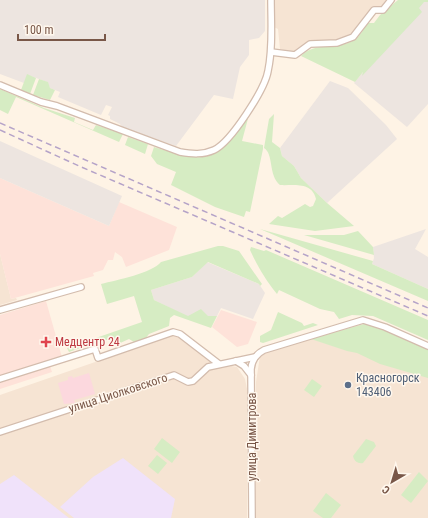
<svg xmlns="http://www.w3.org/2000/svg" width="428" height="518" font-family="'Roboto Condensed',sans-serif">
  <rect width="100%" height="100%" fill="#fef3e5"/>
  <g fill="#f6e4d3">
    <path d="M274,0h113l-6,7h-8l-19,25 -19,9 -33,6 -9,6 -13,-4 -2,-20 -4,-2z"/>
    <path d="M0,254l11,45 5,-1 1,2 -17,5z"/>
    <path d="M360,324l24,6 44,20v168h-172v-136l4,-26 5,-3z"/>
    <path d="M173,335l6,1 41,32 12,-2 5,1 8,12 2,10v129h-247v-123z"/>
  </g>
  <g fill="#fee2d9">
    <path d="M0,178l109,48 10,-24 58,25 -8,23 -43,17 -4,-10 -7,-5 -2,8h-5l-5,10 -10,3 1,3 -83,23 -11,-45z"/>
    <path d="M46,301l17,60 -13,5 2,6 -52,17v-74z"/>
    <path d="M221,310l36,12 -9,22 -11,3 -25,-20z"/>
  </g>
  <g fill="#ede5e0">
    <path d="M0,0h265v31l-6,7 -10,2v15l-9,12 -7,32 -19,-4 -38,51 -54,-19 -2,-3 -10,-5v-3l-2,-1 4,-8 -6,-2 -5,10 -43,-18 2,-5 -10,-4 -3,-6 -19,-7 -4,8 -24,-9z"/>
    <path d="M423,0h5v104l-21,23 -53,-44z"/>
    <path d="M330,81l18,7 38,37 11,14 -70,64 -26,-25 -7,-12 -12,-10 -2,-8z"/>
    <path d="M0,141l122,55 -13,30 -109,-48z"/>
    <path d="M426,229l-11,20 13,8v32l-56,-25 2,-6 -1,-11z"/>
    <path d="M207,262l52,22 6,9 -12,26 -32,-11 -4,8 -29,1 -34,-17 -3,-10 41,-13z"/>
  </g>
  <g fill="#f0e2fa">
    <path d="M123,458l52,41 -4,19h-97l-14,-11 33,-30z"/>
    <path d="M14,475l55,43h-69v-34z"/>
  </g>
  <path fill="#fcd8de" d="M89,373l6,21 -21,6 1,3 -11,1 -6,-21 10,-3v-3l4,-1 1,2z"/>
  <g fill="#d6ecc3">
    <path d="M398,0h30v2h-4l-5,6 3,4 -60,64 1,-4 -8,10 -54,-26c14,-15 36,-5 53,-16 6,-3 10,-12 14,-17h6l6,-8z"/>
    <path d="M27,74l9,4 -6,16 -9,-4z"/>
    <path d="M39,79l9,3 2,6 5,2 -5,10 -17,-5z"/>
    <path d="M0,89l44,19 31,10 -1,4 19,8 3,-5 27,9 -4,8 -103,-45 -8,17 -8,-4z"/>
    <path d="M250,111l-8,30 21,4v4l-13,63 -4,-1 -2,6 -29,-10 -44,-22 5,-13 -19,-8 -6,-8 3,-9c60,19 62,14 96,-36z"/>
    <path d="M274,114l-2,28 8,6 2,8 12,10 7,12 26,25 27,23 -39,5 -46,-7 9,-8 4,2 23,-14 5,3 3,-1 3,-7c-4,-18 -24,-13 -36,-14 -12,-10 -6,-31 -16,-37l5,-29z"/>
    <path d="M128,137l20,7 -3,10 -20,-9z"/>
    <path d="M260,229l113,32 -1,3 56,25v12z"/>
    <path d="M358,231l15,16 1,8 -70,-20h40z"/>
    <path d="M218,246h5l16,5 23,33 -2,2 -1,-2 -51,-22 -16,15 -41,13 3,10 34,16 13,-7 7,7h9l-6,12 -37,-13 -4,3 -1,8 -20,8 -4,5 -11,3 -5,-3 -11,5 -4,-4h-11l-34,12 -2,-4 75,-26 -8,-26 -27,8 -6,-20c16,-4 51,-11 60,-22z"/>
    <path d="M251,247l13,4 2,-1 162,70v20l-55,-24 -21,-1 -13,4 -5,-7 -14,-3 -41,-19 -2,4c-12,-15 -19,-27 -27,-44z"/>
    <path d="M278,312l24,11 2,3 9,-3 5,2 -55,18 -3,-1v-6l11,-6z"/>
    <path d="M364,324l20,6 44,20v28l-48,-14 -23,-11 -10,-2 -36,-12z"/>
    <path d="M312,379l10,7 -8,11 -10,-7z"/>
    <path d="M162,438l18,14 -8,11 -18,-14z"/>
    <path d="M366,439l8,3 2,4 -13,17c-5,1 -9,-2 -10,-7z"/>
    <path d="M157,455l10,8 -9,11 -10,-8z"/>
    <path d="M419,472l9,9 -17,22 -10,-8z"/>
    <path d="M326,493l15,12 -10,13h-8l-10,-7z"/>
  </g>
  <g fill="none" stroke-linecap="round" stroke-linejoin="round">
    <defs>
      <g id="minor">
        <path d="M271,52l24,3 15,-11 27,-1 16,-6 21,-27h9l8,-10"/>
        <path d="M0,85l41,17 16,4 123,46c12,2 23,3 34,-2 17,-8 51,-61 54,-79 5,-23 3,-48 3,-71"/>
        <path d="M0,310l81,-23"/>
        <path d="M236,361l8,5 7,9"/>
        <path d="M0,379l95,-30 3,9 75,-26 7,2 39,30"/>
        <path d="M0,432l174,-57 14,7 5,-1 15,-14 47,-10"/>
        <path d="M252,518l-1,-149c1,-9 5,-15 13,-19l99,-30 22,7 43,19"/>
      </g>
    </defs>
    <use href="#minor" stroke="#d3bcad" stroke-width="8"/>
    <use href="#minor" stroke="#fff" stroke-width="5.5"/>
    <g stroke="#b5a3c8" stroke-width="1.5" stroke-dasharray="6 4" stroke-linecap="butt">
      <path d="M0,123l428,185"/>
      <path d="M0,130l79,36 349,150"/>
    </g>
  </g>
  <path fill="#e0444e" stroke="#fff7ed" stroke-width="1.5" d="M44 336h4v4h4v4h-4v4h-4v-4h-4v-4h4z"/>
  <circle fill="#5c6f8a" stroke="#fff7ed" stroke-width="1.5" cx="348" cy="385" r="4"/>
  <g text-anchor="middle" stroke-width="3" stroke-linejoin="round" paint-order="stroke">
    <g font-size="12" fill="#be3a42" stroke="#fff7ed" text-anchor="start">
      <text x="55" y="346">Медцентр 24</text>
    </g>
    <g font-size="12" fill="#4e5e75" stroke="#fff7ed" text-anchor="start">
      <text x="356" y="382">Красногорск<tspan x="356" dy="14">143406</tspan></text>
    </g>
    <g font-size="12" fill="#795748" stroke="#fff7ed">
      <text transform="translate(118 393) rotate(-18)" y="4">улица Циолковского</text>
      <text transform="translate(252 437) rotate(-90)" y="4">улица Димитрова</text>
    </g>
  </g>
  <g transform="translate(392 482) rotate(218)" stroke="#fff7ed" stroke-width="3" paint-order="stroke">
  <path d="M0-3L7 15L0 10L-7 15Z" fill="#795748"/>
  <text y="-6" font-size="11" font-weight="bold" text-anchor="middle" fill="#795748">С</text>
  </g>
  <path d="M18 34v6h87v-6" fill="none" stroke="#795748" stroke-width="2"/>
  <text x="24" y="34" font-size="12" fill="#795748" stroke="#fff7ed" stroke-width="3" paint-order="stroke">100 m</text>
</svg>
